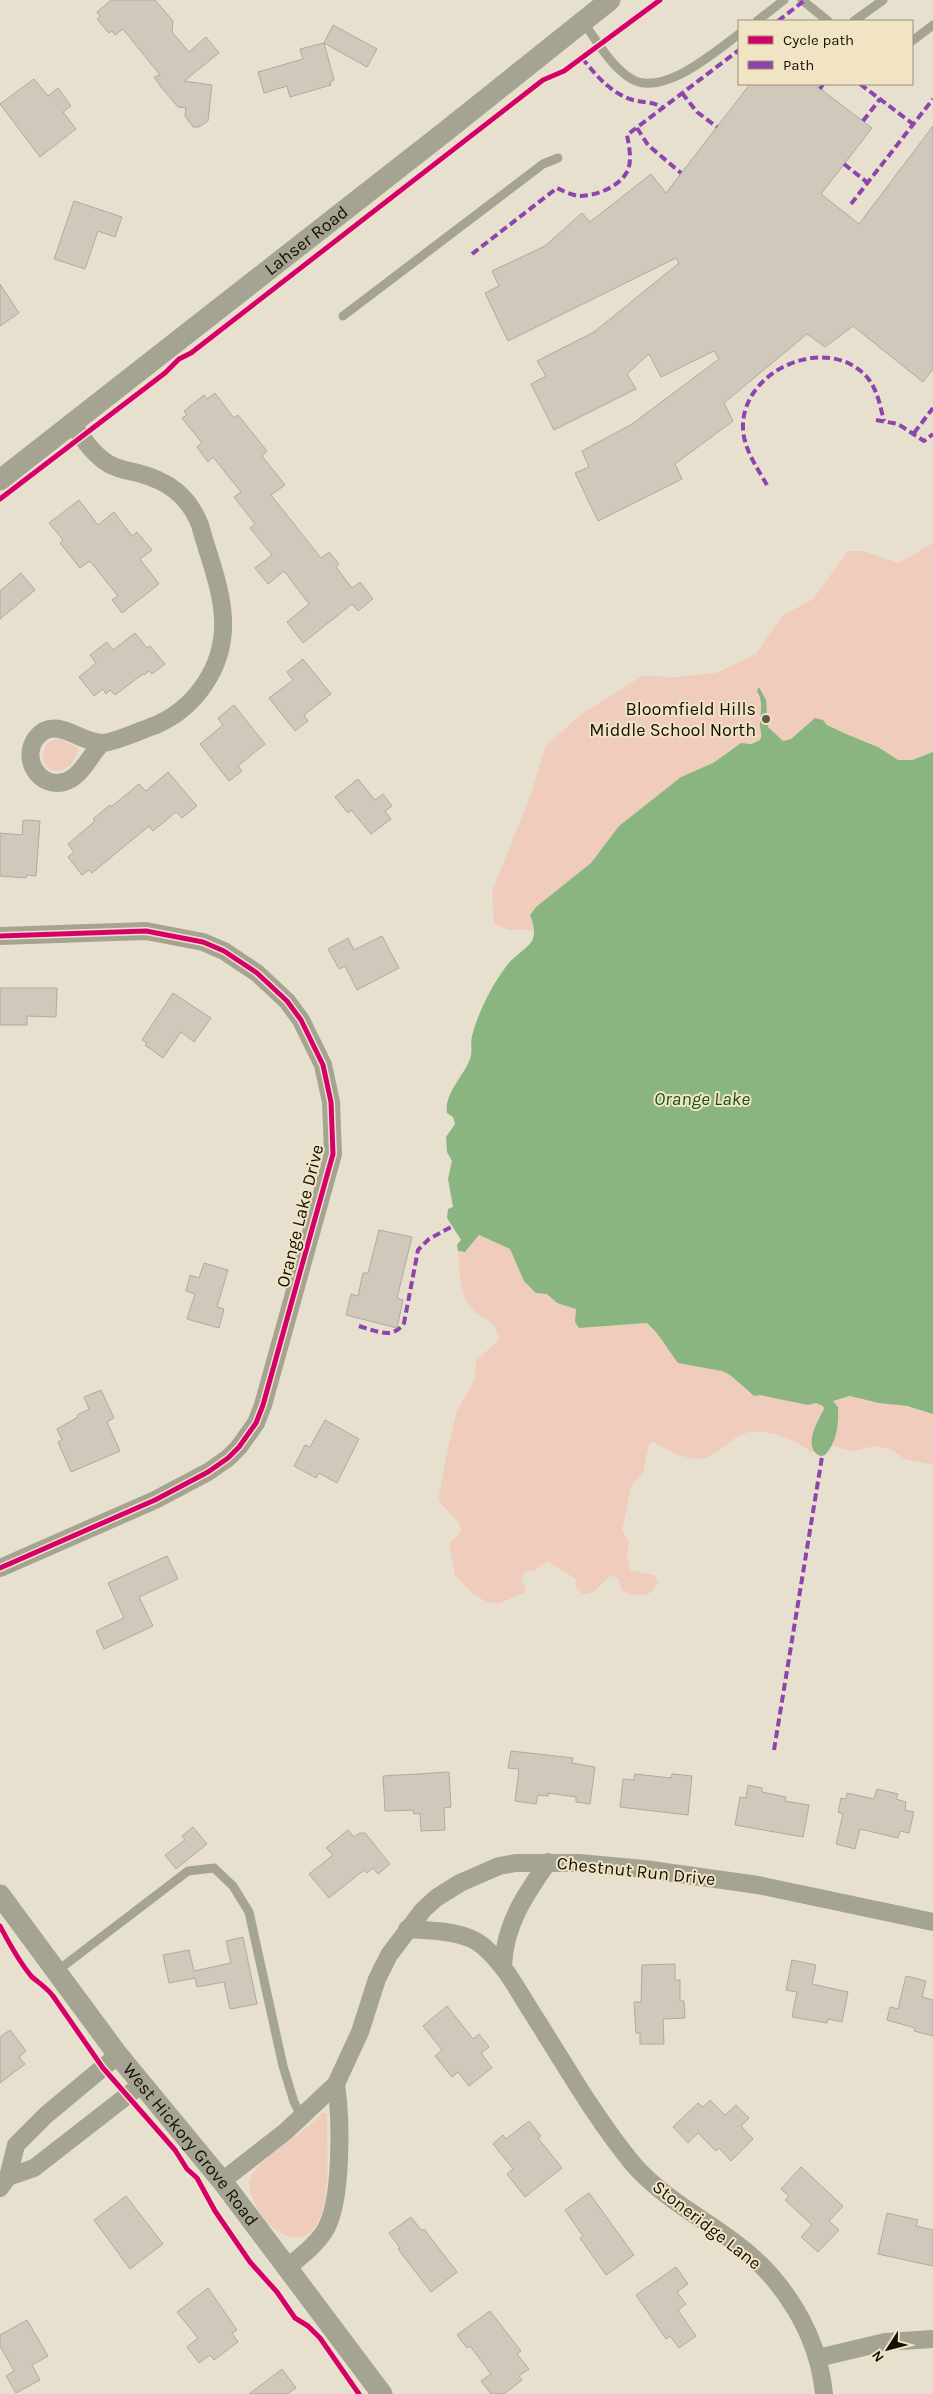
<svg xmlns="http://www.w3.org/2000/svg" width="933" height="2394" font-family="Karla,sans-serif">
  <rect width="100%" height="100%" fill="#e7e0cf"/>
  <g fill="#f0ccbc">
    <path d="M933,543v209c-11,2 -19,9 -30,9 -9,-1 -16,-9 -24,-14 -17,-9 -42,-11 -56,-27l-13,2 -19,17 -8,2 -15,-14 -2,-27 -9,-9c7,13 3,20 3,34 0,7 3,9 0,15l-28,8 -19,15 -32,14 -62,49 -28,37 -55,44 -6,8 4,15h-26l-14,-7 -2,-31 39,-98 14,-47 35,-32 62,-39 35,1 39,-4 40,-19 26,-38 31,-17 35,-48h15l36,12z"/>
    <path d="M55,739h6l17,9c-1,15 -16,29 -30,20l-6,-9 4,-15z"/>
    <path d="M478,1235l32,14 14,32 23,13 10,9 19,6 -1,13 4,6 68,-5 9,9 10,16 64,27 20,19 48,7 10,4 8,-2 7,3 1,3c-8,14 -15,26 -10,42l-2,2c-17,-14 -50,-28 -71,-18 -14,7 -28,24 -44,24 -15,-1 -30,-9 -43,-17l-5,2 -6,29 -12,13 -9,44 7,12 -2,15 3,13 24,5 4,8c-10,17 -20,14 -36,8l-3,-12 -9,-4c-8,8 -15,20 -27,19l-8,-7 1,-8 -29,-18 -13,10h-9l-4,8 5,9 -2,5 -26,11 -13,-3 -13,-8 -17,-18 -6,-32 9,-7 3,-7 -2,-6 -21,-23c6,-28 10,-57 18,-85 7,-22 20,-23 20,-54l23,-22c-5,-20 -12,-17 -25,-28 -15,-14 -14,-41 -16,-60l3,2 9,-5z"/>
    <path d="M850,1396c28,6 56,9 83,18v51l-28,-6 -13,-9 -17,-4 -22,5 -21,-5 7,-33 -6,-12z"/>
    <path d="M322,2113h4l1,7c0,26 4,81 -9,102 -24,42 -70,-11 -69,-41 9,-24 55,-46 73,-68z"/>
  </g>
  <path fill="#8ab581" d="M759,687l7,13 2,27 15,14 8,-2 24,-21 8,2 4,5 19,9 32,13 20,13h14l21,-8v662l-26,-8 -28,-3 -29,-7 -17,5 5,6c1,16 -1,36 -13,48l-4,1c-20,-7 -3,-36 3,-47l-1,-3 -7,-3 -8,2 -48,-10 -6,1 -24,-21 -8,-4 -44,-8 -22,-31 -9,-9 -68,5 -4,-6 1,-13 -19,-6 -10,-9 -11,-1 -12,-12 -14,-32 -31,-14 -14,17 -7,-1 -1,-6 4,-5 -14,-22 1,-9 5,-2 -5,-28 4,-18 -5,-9 -1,-15 9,-13 -2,-7 -6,-4c-3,-19 16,-36 23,-54 3,-8 0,-15 2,-23 6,-23 19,-49 33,-68 7,-11 20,-17 27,-27 4,-8 1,-19 -2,-26l6,-8 55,-44 28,-37 62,-49 32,-14 28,-20 10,1 9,-4c3,-6 0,-8 0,-15 0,-14 4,-21 -3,-34z"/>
  <g fill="#d0c8bb" stroke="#b1a99e">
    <path d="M111,0h44l18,21 -1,11 17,20 17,-15 13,16 -35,28 28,4 -4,36 -9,6h-6l-8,-11 1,-8 -8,-1 -17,-20 -7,-10 6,-2 -37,-46 -8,6 -3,-4 -3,2 -12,-14 3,-3 -3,-4z"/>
    <path d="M333,25l44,24 -10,18 -43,-24 10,37 -4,2 1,3 -41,12 -3,-11 -23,7 -6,-21 45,-13 -3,-10 24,-6z"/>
    <path d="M34,79l14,17 10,-8 13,18 -8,6 13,17 -36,28 -40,-53z"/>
    <path d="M750,84h64l58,44 -51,66 38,30 74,-98v243l-10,13 -70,-56 -28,21 -18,-13 -83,69 9,18 -58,43 7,15 -84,42 -23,-48 14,-6 -7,-16 50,-27 87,-65 -5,-8 -53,26 -12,-23 -22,20 9,15 -82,41 -23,-46 15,-8 -9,-15 57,-29 85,-69 -3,-5 -168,83 -23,-48 14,-7 -7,-15 53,-25 37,-33 8,9 61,-48 15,19z"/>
    <path d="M74,201l48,16 -7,20 -17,-6 -13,38 -31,-10z"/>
    <path d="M0,284l19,29 -19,13z"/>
    <path d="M215,393l19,25 4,-3 29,36 -5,5 23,29 -14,10 50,63 8,-6 10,12 -3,3 16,21 8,-6 13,17 -15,12 -6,-7 -49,39 -16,-21 22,-18 -25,-33 -16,13 -13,-16 17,-13 -22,-27 5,-4 -21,-27 7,-5 -28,-35 -5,5 -11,-15 5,-4 -20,-25 5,-3 -3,-4 20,-16 3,4z"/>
    <path d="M79,500l19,25 16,-13 18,24 5,-4 15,18 -12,9 19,25 -37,29 -10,-13 6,-4 -28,-35 -10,7 -20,-25 3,-3 -14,-17z"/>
    <path d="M21,573l14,17 -35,29v-28z"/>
    <path d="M135,633l12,15 3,-2 15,18 -13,10 -3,-3 -5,4 -1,-1 -28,21 -5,-5 -4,4 -3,-5 -9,7 -15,-19 17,-14 -6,-8 17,-13 6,8z"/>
    <path d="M303,659l28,35 -27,21 4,6 -13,10 -26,-33 24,-18 -6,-8z"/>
    <path d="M234,705l31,39 -27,22 4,5 -13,10 -29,-37 23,-19 -5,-7z"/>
    <path d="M168,772l29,34 -15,12 -6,-6 -23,19 -4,-5 -57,47 -3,-3 -7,5 -14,-18 6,-5 -6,-8 27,-23 -2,-2 17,-14 1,2 28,-23 7,7z"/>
    <path d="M358,779l17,21 8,-6 9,12 -7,5 6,8 -20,15 -20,-24 -3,3 -13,-16z"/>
    <path d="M23,820l17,1 -4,55 -9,-1 -1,3 -26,-2v-43l22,2z"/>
    <path d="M382,936l17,32 -42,22 -12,-24 -6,3 -11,-20 20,-11 6,12z"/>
    <path d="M0,988h57l-1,29 -29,-1v9h-27z"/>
    <path d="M173,993l38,25 -17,24 -13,-10 -18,26 -18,-13 2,-2 -5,-3z"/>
    <path d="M379,1230l33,7 -15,61 6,2 -6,28 -51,-13 5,-21 7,2 5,-23h5z"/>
    <path d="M204,1263l24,7 -11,37 7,2 -5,19 -32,-9 8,-25 -9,-3 4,-16 9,3z"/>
    <path d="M101,1390l13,28 -7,4 13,29 -49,21 -13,-30 4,-2 -5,-11 21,-12 -1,-2 12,-6 -5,-12z"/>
    <path d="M325,1420l34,19 -22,44 -18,-10 -3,5 -22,-12 11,-21 5,2z"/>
    <path d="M167,1556l11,23 -39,18 14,29 -49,23 -8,-18 28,-13 -16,-35z"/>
    <path d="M511,1751l62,7 -1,5 23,4 -5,37 -14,-2v-5l-28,-4v3l-10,-1 -2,9 -21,-3 4,-32 -11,-1z"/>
    <path d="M449,1772l2,35 -7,1 1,22 -24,1 -1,-18 -6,1 -1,-4 -28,1 -2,-35z"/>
    <path d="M635,1774l36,4 1,-4 20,2 -4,39 -68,-8 3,-28 11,1z"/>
    <path d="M748,1785l14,3v4l24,5 -1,4 24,4 -6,32 -68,-12 5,-28 6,1z"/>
    <path d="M877,1789l21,5 -2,5 10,3 -1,8 9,2 -5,21 -9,-2 -2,7 -38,-9 -5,20 -19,-5 7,-30 -5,-2 3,-14 5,1 1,-6 27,6z"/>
    <path d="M193,1827l14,17 -31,25 -11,-14 20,-15 -3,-4z"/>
    <path d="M348,1830l6,7 6,-4h5l25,31 -12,10 -5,-6 -6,5 -3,-3 -35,28 -20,-24 24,-19 -7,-7z"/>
    <path d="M243,1937l14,67 -27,5 -6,-27 -27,5 -2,-9 -26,5 -6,-28 26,-5 5,21 37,-8 -5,-22z"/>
    <path d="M792,1960l24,5 -4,19 36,8 -6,30 -14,-3 -1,4 -35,-6 5,-25 -11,-2z"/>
    <path d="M675,1964v16h5v21h4l1,17 -22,1 1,25h-24v-11h-4l-2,-31h7l1,-37z"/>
    <path d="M906,1976l20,5 -4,16 11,3v36l-19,-5 1,-3 -28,-8 3,-13 8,2z"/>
    <path d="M447,2006l26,33 6,-5 10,13 -8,6 11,15 -23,18 -11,-14 -6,5 -17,-21 7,-6 -19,-24z"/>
    <path d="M10,2030l16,21 -7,6 6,7 -25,19v-46z"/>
    <path d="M710,2100l15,15 11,-10 13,13 -8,8 12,13 -22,22 -12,-13 -3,3 -18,-18 -10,10 -15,-16 25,-24 5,4z"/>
    <path d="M529,2121l12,15 -3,2 24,30 -37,29 -18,-23 6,-5 -20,-25 10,-9 3,4z"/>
    <path d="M801,2167l42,39 -14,15 10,9 -21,22 -17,-15 11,-12 -27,-25 4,-4 -8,-7z"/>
    <path d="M589,2193l45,62 -28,20 -26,-37 3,-2 -18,-26z"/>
    <path d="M126,2196l37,48 -33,25 -36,-49z"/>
    <path d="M887,2213l31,7 -2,6 17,4v36l-55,-12z"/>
    <path d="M411,2217l11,14 2,-2 33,43 -26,20 -33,-43 2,-1 -11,-15z"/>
    <path d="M676,2267l12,17 -11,8 9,12 -8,6 18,26 -17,12 -9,-12 -4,3 -30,-44z"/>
    <path d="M208,2288l29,42 -5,3 6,9 -24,18 -4,-5 -11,8 -12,-16 11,-9 -21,-26z"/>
    <path d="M490,2311l31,40 -4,3 12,15 -10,7 3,4 -18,14h-13l-10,-13 10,-7 -21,-28 -3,2 -10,-13z"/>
    <path d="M27,2320l21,36 -16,9 8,15 -24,13 -10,-17 8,-5 -14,-25v-11z"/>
    <path d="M282,2369l14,19 -9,6h-38z"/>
  </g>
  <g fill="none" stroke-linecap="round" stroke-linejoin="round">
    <g stroke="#a5a492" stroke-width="9">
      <path d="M802,0l26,21"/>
      <path d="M757,21l27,-21"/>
      <path d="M854,21l29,-21"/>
      <path d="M583,22c14,19 27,43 47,56 31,21 85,-26 109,-44"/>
      <path d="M912,41l21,-16"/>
      <path d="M343,316l200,-152 15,-6"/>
      <path d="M57,1971l131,-100 26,-3 19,18 16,26 34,154 11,36 8,15"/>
    </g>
    <g stroke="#a5a492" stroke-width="18">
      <path d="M72,424c11,14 21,31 37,40 8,5 19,7 29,9 30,8 50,22 62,52 8,30 22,63 23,95 2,45 -26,87 -67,105 -12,4 -42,18 -54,18 -22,0 -47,-29 -66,-5 -16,22 5,53 31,43 15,-6 24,-27 35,-38"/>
      <path d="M0,936l146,-5 57,11 21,9 33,22 30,28 14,19 22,45 8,37 2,52 -70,251 -7,18 -17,24 -11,11 -20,14 -53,28 -155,68"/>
      <path d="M407,1929c24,2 57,1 76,17 24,21 36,47 53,73 31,49 60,100 97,145 31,35 65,51 101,78 49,36 84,91 90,152"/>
      <path d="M503,1965c2,-41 22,-70 45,-103"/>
      <path d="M8,2177l26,-9 108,-84"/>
      <path d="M222,2181l63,-49 51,-48 24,-52 17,-53 12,-24 34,-45 13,-12 24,-15 39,-17 17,-3h63l65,6 114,16 175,37"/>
      <path d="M0,2188l8,-11 8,-32 30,-30 72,-60"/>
      <path d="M288,2267c13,-11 27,-21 36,-35 19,-28 17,-115 12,-148"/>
      <path d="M818,2358l67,-16 48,-3"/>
    </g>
    <g stroke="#a5a492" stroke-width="21">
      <path id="s1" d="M0,480l446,-349 164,-131"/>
      <path id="s2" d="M0,1895l118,160 104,126 160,213"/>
    </g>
    <g stroke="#8e44ad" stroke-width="4" stroke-dasharray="8 4" stroke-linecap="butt">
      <path d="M778,21l27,-21"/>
      <path d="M582,58c14,17 28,35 51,42 11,3 20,1 30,8"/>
      <path d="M860,84l53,40"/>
      <path d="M820,89l3,-5"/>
      <path d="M682,93l15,19 20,15"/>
      <path d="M863,121l17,-22"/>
      <path d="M637,128l11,17 33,28"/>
      <path d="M844,164l24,19"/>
      <path d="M851,204l82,-105"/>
      <path d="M472,254l85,-66c6,3 15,7 22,8 17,0 41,-9 49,-26 4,-11 1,-24 -1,-35l112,-85"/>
      <path d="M876,420l22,4 26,17 9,-7"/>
      <path d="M914,433l19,-25"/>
      <path d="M767,485c-10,-17 -25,-39 -24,-60 1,-56 84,-91 123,-49 11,12 14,29 18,45"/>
      <path d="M359,1326c17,5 34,14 45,-3l14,-73 11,-11 22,-12"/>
      <path d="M774,1750l48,-293"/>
    </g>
    <defs>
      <g id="cycleway">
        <path d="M0,499l165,-126 14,-14 12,-6 352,-273 21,-9 96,-71"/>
        <path d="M0,936l146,-5 57,11 21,9 33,22 30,28 14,19 22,45 8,37 2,52 -70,251 -7,18 -17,24 -11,11 -20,14 -53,28 -155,68"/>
        <path d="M0,1926c9,17 19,36 32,51 7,6 15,11 21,19l50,72 72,82 12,19 10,9 18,33 35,51 27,30 18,26 13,8 12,12 39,56"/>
      </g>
    </defs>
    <use href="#cycleway" stroke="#f1e4c5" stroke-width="8"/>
    <use href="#cycleway" stroke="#d6006c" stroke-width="5"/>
  </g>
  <circle fill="#5e594c" stroke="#f1e4c5" stroke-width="2" cx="766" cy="719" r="5"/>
  <g text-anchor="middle" stroke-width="4" stroke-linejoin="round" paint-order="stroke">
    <g font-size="18" fill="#151006" stroke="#f1e4c5">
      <text dy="6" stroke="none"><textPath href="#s1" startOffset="389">Lahser Road</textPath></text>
      <text transform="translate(300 1216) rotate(-76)" y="6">Orange Lake Drive</text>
      <text transform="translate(636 1871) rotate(6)" y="6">Chestnut Run Drive</text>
      <text dy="6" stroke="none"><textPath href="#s2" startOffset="314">West Hickory Grove Road</textPath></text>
      <text transform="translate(707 2225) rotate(38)" y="6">Stoneridge Lane</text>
    </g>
    <g font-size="18" fill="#151006" stroke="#f1e4c5" text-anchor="end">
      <text x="756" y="715">Bloomfield Hills<tspan x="756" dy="21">Middle School North</tspan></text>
    </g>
    <g font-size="19" font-style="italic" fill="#115612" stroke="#f1e4c5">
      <text x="702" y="1105">Orange Lake</text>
    </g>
  </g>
  <rect x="738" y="20" width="175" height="65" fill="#f1e4c5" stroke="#998f79"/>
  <rect x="748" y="36" width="25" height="8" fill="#d6006c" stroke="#998f79"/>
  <text x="783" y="45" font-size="15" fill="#151006">Cycle path</text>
  <rect x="748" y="61" width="25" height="8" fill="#8e44ad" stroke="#998f79"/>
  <text x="783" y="70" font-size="15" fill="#151006">Path</text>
  <g transform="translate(888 2349) rotate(234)" stroke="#f1e4c5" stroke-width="4" paint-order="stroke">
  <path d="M0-4L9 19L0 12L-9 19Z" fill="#151006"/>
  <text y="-8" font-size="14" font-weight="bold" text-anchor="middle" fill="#151006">N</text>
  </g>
</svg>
